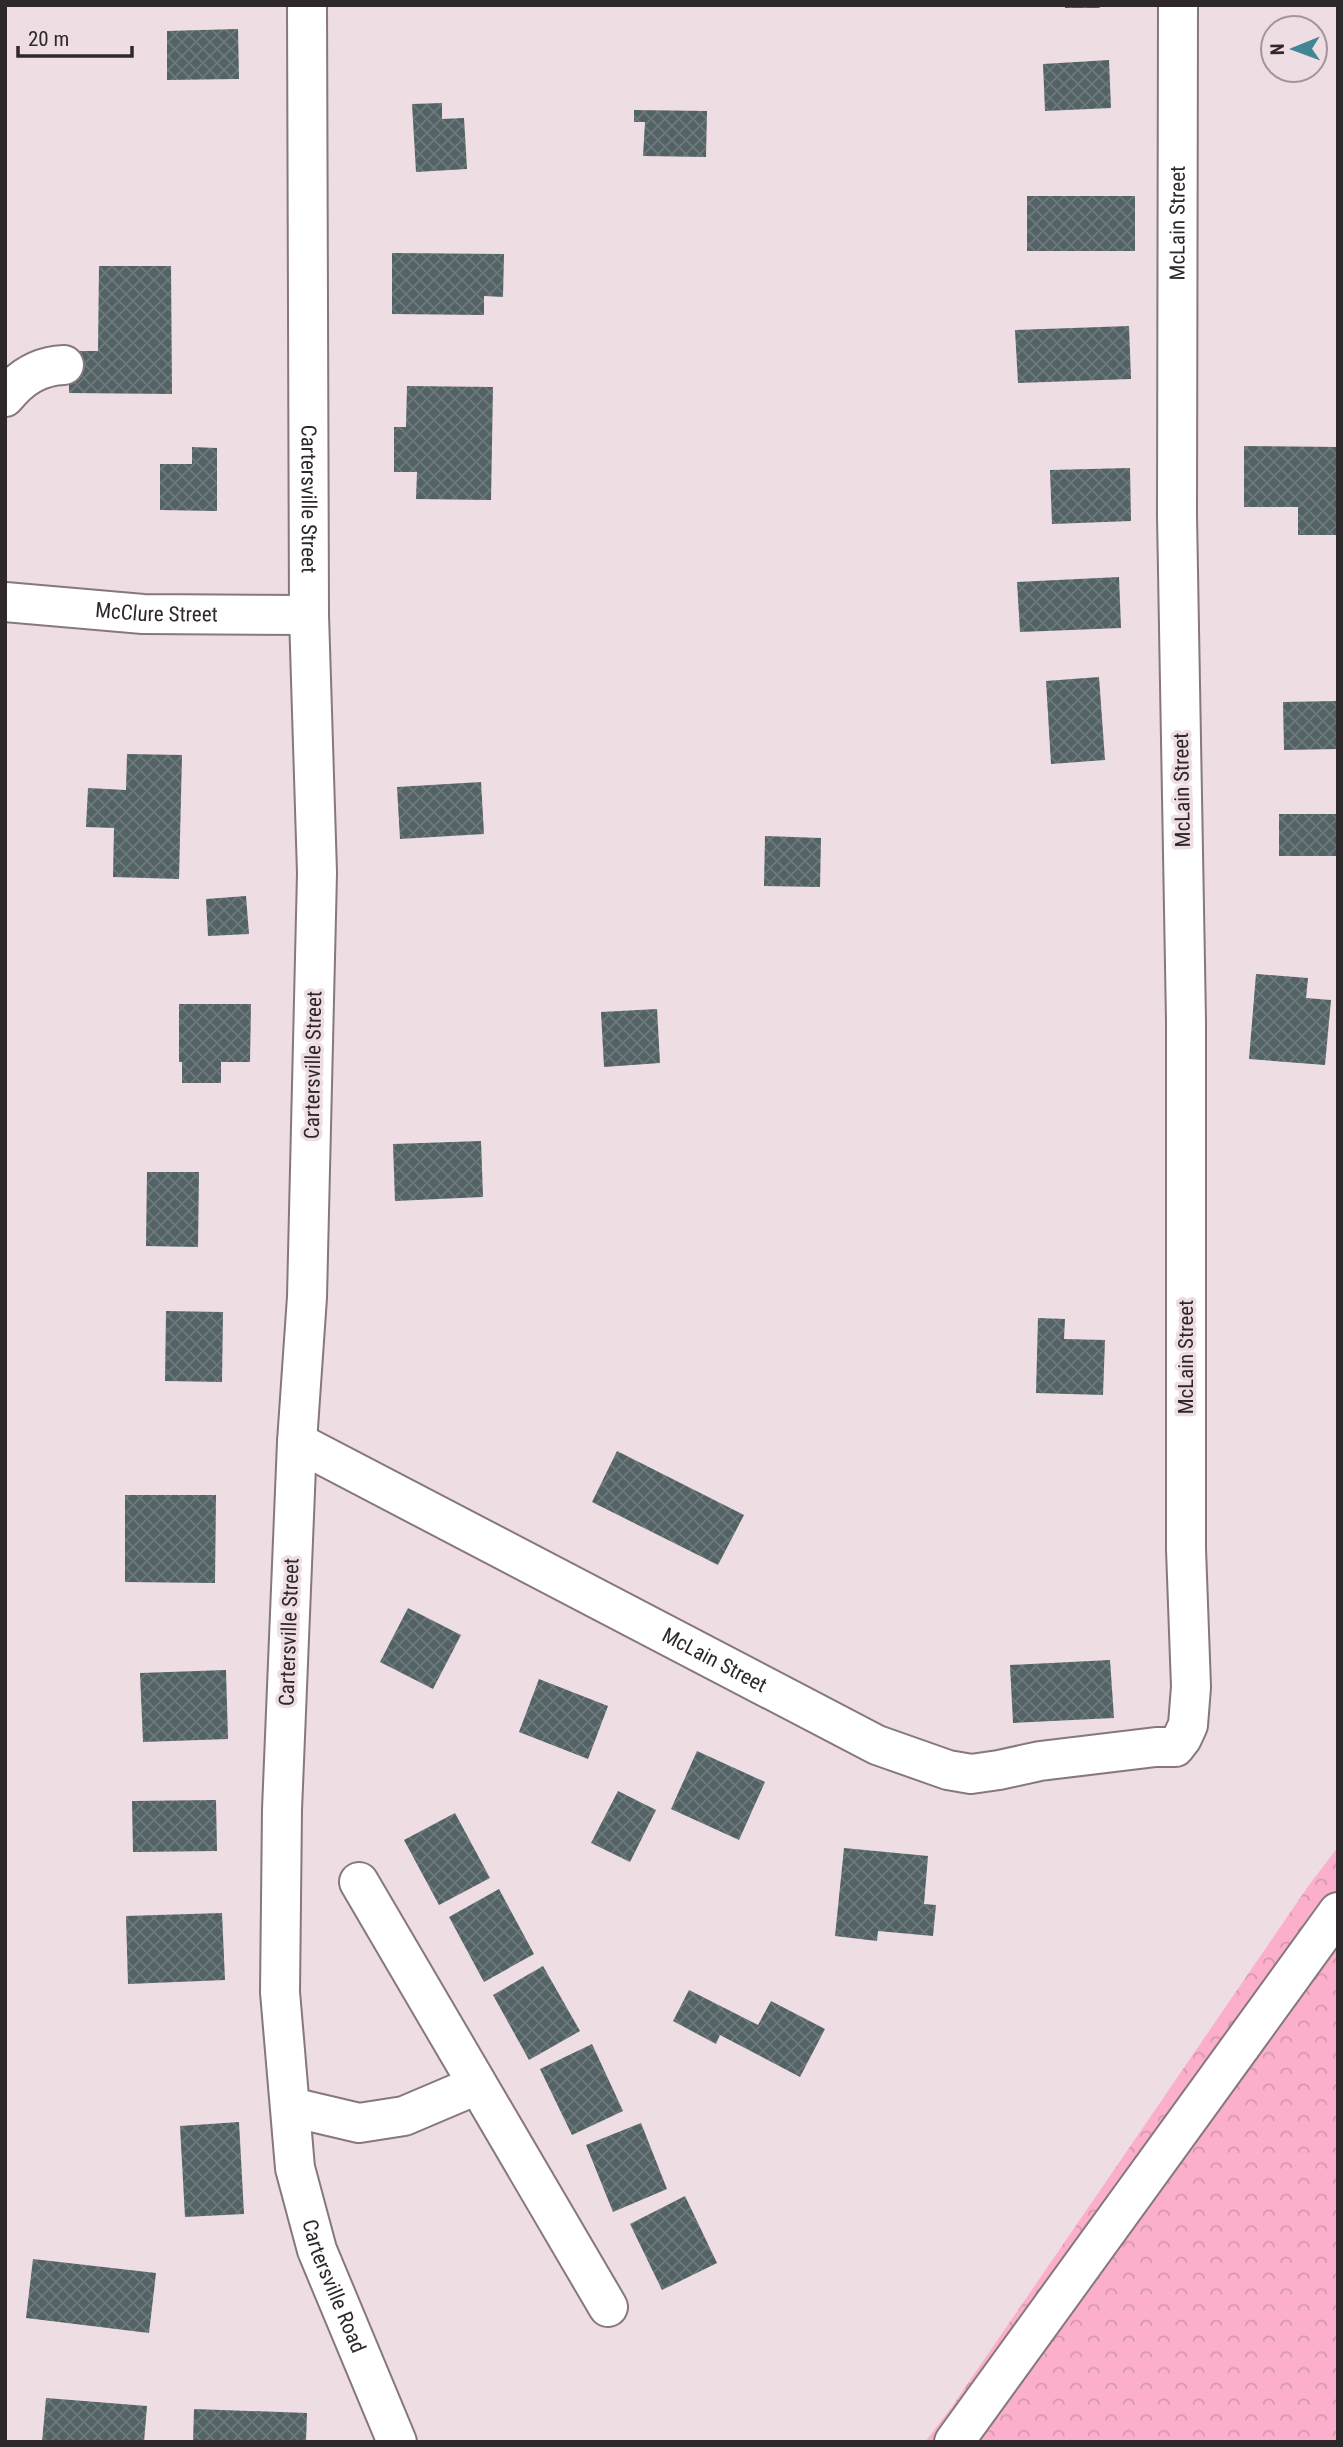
<svg xmlns="http://www.w3.org/2000/svg" width="1343" height="2447" font-family="'Roboto Condensed',sans-serif">
  <defs>
    <pattern id="forest-crowns" width="20" height="18" patternUnits="userSpaceOnUse" patternTransform="scale(1.75)"><rect width="20" height="18" fill="#fbafcc"/><path d="M2 6a3 3 0 1 1 6 0M12 15a3 3 0 1 1 6 0" fill="none" stroke="#d797af"/></pattern>
    <pattern id="building-cross-hatch" width="8" height="8" patternUnits="userSpaceOnUse" patternTransform="scale(1.75)"><rect width="8" height="8" fill="#526265"/><path d="M0 0l8 8M0 8l8-8" fill="none" stroke="#6e797c"/></pattern>
  </defs>
  <rect width="100%" height="100%" fill="#eedde3"/>
  <path fill="url(#forest-crowns)" d="M1338,1847v595h-413l26,-34 358,-523z"/>
  <g fill="url(#building-cross-hatch)">
    <rect x="1065" y="5" width="35" height="3"/>
    <path d="M238,29l1,50 -72,1v-49z"/>
    <path d="M1109,60l2,48 -66,3 -2,-47z"/>
    <path d="M442,103v16l22,-1 3,51 -51,3 -4,-68z"/>
    <path d="M634,110l73,1 -1,46 -63,-1 2,-34h-11z"/>
    <rect x="1027" y="196" width="108" height="55"/>
    <path d="M392,253l112,1 -1,43 -19,-1v19l-92,-1z"/>
    <path d="M99,266h72l1,128 -103,-1v-42h29z"/>
    <path d="M1129,326l2,53 -113,4 -3,-53z"/>
    <path d="M407,386l86,1 -2,113 -75,-1 1,-27h-23v-45h12z"/>
    <path d="M1244,446l94,1v88h-40v-28h-54z"/>
    <path d="M192,447l25,1v63l-57,-1v-46h32z"/>
    <path d="M1130,468l1,53 -79,3 -2,-54z"/>
    <path d="M1119,577l2,51 -101,4 -3,-50z"/>
    <path d="M1099,677l6,83 -54,4 -5,-83z"/>
    <path d="M1338,701v48l-54,1 -1,-48z"/>
    <path d="M127,754l55,1 -3,124 -66,-2 1,-49 -28,-1 2,-39 38,2z"/>
    <path d="M481,782l3,52 -84,5 -3,-52z"/>
    <rect x="1279" y="814" width="59" height="42"/>
    <path d="M765,836l56,2 -1,49 -56,-1z"/>
    <path d="M246,896l3,38 -41,2 -2,-37z"/>
    <path d="M1256,974l52,4 -2,20 25,2 -6,65 -76,-6z"/>
    <path d="M179,1004h72l-1,58h-29v21h-39v-21h-3z"/>
    <path d="M657,1009l3,54 -56,4 -3,-55z"/>
    <path d="M481,1141l2,56 -88,4 -2,-57z"/>
    <path d="M147,1172h52l-1,75 -52,-1z"/>
    <path d="M166,1311l57,1 -1,70 -57,-1z"/>
    <path d="M1038,1318l27,1 -1,20 41,1 -2,55 -67,-2z"/>
    <path d="M617,1451l127,64 -26,50 -126,-63z"/>
    <path d="M125,1495h91l-1,88 -90,-1z"/>
    <path d="M408,1608l53,27 -28,54 -53,-27z"/>
    <path d="M1110,1660l4,58 -101,5 -3,-58z"/>
    <path d="M226,1670l2,69 -85,3 -3,-69z"/>
    <path d="M539,1679l69,27 -20,53 -69,-27z"/>
    <path d="M697,1751l68,31 -26,58 -68,-31z"/>
    <path d="M618,1791l38,19 -26,52 -39,-19z"/>
    <path d="M216,1800l1,51 -84,1 -1,-51z"/>
    <path d="M455,1813l35,65 -51,27 -35,-65z"/>
    <path d="M844,1848l84,8 -4,48 12,1 -3,31 -55,-5 -1,10 -42,-5z"/>
    <path d="M499,1889l35,65 -50,28 -35,-65z"/>
    <path d="M222,1913l3,67 -97,4 -2,-68z"/>
    <path d="M543,1966l37,65 -51,29 -36,-65z"/>
    <path d="M689,1990l69,35 13,-24 54,28 -25,48 -80,-42 -4,9 -43,-23z"/>
    <path d="M592,2044l31,67 -51,24 -32,-66z"/>
    <path d="M239,2122l5,92 -59,3 -5,-91z"/>
    <path d="M641,2123l26,66 -54,23 -27,-67z"/>
    <path d="M685,2196l32,67 -55,27 -32,-66z"/>
    <path d="M33,2259l123,14 -7,60 -123,-15z"/>
    <path d="M46,2398l101,8 -3,36h-102z"/>
    <path d="M194,2409l113,4 -1,29h-113z"/>
  </g>
  <g fill="none" stroke-linecap="round" stroke-linejoin="round">
    <defs>
      <g id="minor">
        <path id="s1" d="M307,5l2,610 8,258 -10,424 -10,145 -15,368 -2,182 15,176 22,82 80,192"/>
        <path d="M5,397c16,-20 34,-31 59,-32"/>
        <path id="s2" d="M5,602l138,12 166,1"/>
        <path id="s3" d="M297,1442l580,303 71,25 23,4 28,-4 41,-9 116,-14h19l7,-9 6,-13 3,-38 -5,-138v-528l-9,-506 1,-510"/>
        <path d="M359,1882l249,425"/>
        <path d="M291,2107l68,16 45,-7 73,-31"/>
      </g>
      <path id="highway" d="M954,2442l384,-530"/>
    </defs>
    <use href="#minor" stroke="#86787d" stroke-width="42"/>
    <use href="#highway" stroke="#86787d" stroke-width="42"/>
    <use href="#minor" stroke="#fff" stroke-width="38"/>
    <use href="#highway" stroke="#fff" stroke-width="38"/>
  </g>
  <g text-anchor="middle" stroke-width="7" stroke-linejoin="round" paint-order="stroke">
    <g font-size="21" fill="#2e282a" stroke="#eedde3">
      <text dy="7" stroke="none"><textPath href="#s3" startOffset="2487">McLain Street</textPath></text>
      <text dy="7" stroke="none"><textPath href="#s1" startOffset="494">Cartersville Street</textPath></text>
      <text dy="7" stroke="none"><textPath href="#s2" startOffset="152">McClure Street</textPath></text>
      <text transform="translate(1182 790) rotate(-91)" y="7">McLain Street</text>
      <text transform="translate(313 1065) rotate(-89)" y="7">Cartersville Street</text>
      <text transform="translate(1186 1357) rotate(-90)" y="7">McLain Street</text>
      <text transform="translate(289 1632) rotate(-88)" y="7">Cartersville Street</text>
      <text dy="7" stroke="none"><textPath href="#s3" startOffset="471">McLain Street</textPath></text>
      <text dy="7" stroke="none"><textPath href="#s1" startOffset="2289">Cartersville Road</textPath></text>
    </g>
  </g>
  <rect width="1343" height="2447" fill="none" stroke="#2e282a" stroke-width="14"/>
  <g transform="translate(1294 49) rotate(269)"><circle r="33" fill="#eedde3" stroke="#a19599" stroke-width="2"/>
  <path d="M0-5L12 26L0 18L-12 26Z" fill="#418692"/>
  <text y="-10" font-size="19" font-weight="bold" text-anchor="middle" fill="#2e282a">N</text>
  </g>
  <path d="M18 46v10h114v-10" fill="none" stroke="#2e282a" stroke-width="3.5"/>
  <text x="28" y="46" font-size="21" fill="#2e282a" stroke="#eedde3" stroke-width="5" paint-order="stroke">20 m</text>
</svg>
